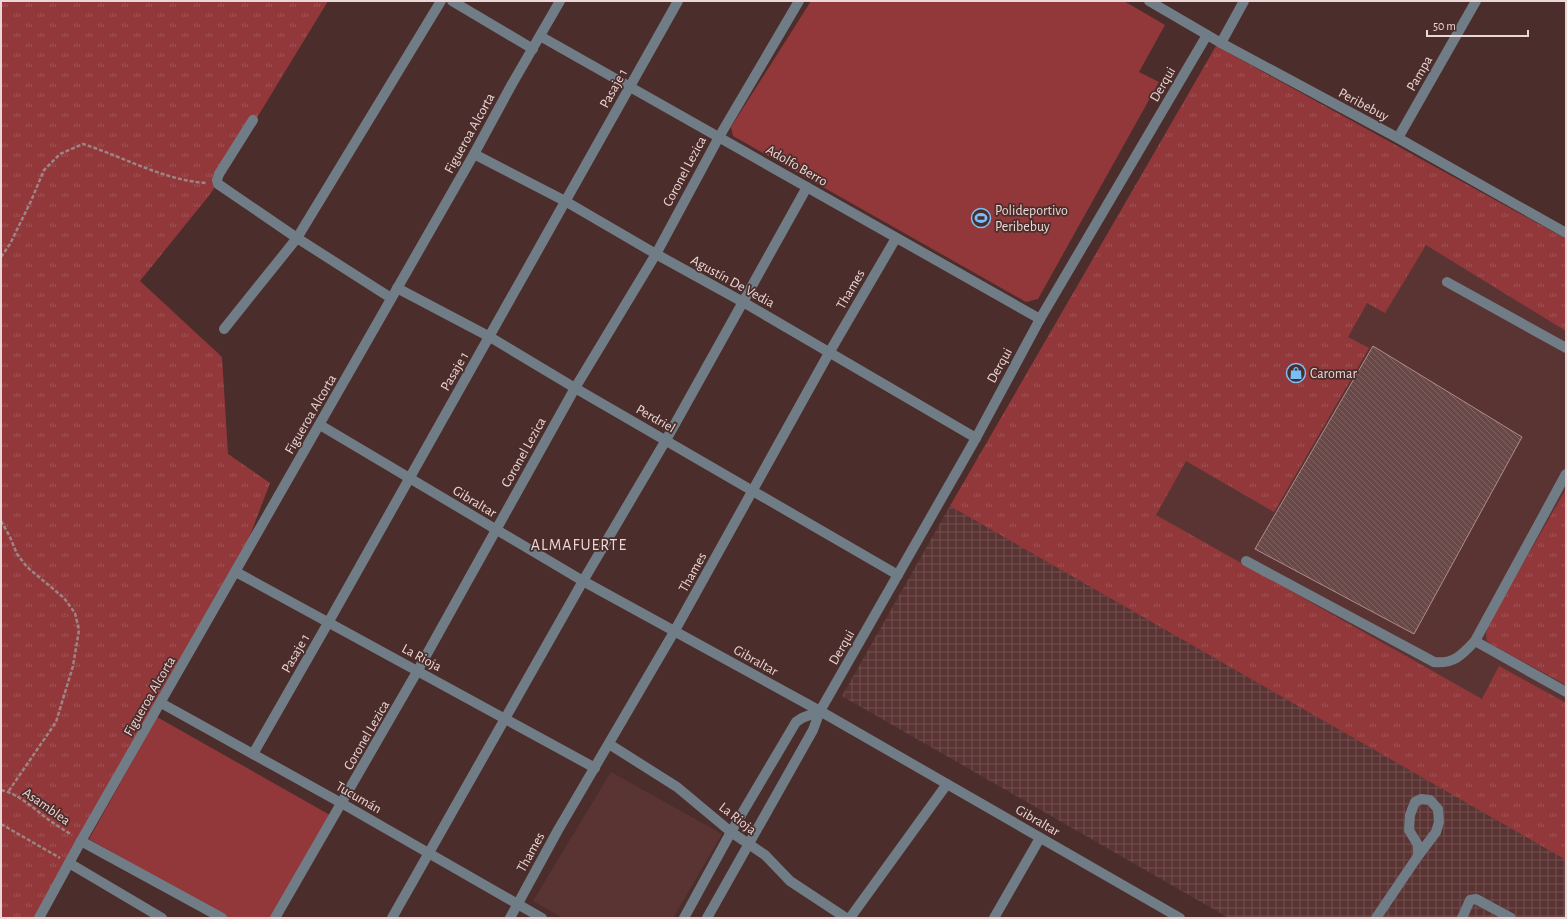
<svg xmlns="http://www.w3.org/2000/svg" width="1567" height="919" font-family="'Alegreya Sans',sans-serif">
  <defs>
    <pattern id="industrial-grid" width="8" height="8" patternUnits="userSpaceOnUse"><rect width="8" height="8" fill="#5a3433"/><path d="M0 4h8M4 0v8" fill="none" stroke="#725150"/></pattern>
    <pattern id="grass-tufts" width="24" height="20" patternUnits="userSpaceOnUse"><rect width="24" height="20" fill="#92383a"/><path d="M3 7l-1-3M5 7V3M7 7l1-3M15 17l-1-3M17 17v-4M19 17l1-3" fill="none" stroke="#a15456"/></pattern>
    <pattern id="building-back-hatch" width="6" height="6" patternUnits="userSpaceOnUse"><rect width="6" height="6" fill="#694947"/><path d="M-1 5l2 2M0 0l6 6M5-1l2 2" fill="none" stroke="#7f6261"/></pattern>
  </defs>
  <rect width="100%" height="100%" fill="#4b2d2c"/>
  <g fill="#5a3433">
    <path d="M1216,46l350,193v621l-616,-354z"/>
    <path d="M611,772l111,62 -49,84h-110l-30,-17z"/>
  </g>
  <path fill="url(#industrial-grid)" d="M950,506l616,354v58h-337l-387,-222z"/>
  <g fill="url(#grass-tufts)">
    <path d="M1,1h327l-117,192 -71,88 82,76 6,97 42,29 -34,89 -197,346h-38z"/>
    <path d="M1216,46l350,193v92l-140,-86 -41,68 -18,-10 -19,34 21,11 -95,164 -88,-51 -30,54 326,184 17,-33 67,37v157l-616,-354z"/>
    <path d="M1566,489v196l-75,-41 -4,-3 -1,-7 3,-11z"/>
  </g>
  <g fill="#92383a">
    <path d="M811,1h313l41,24 -26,47 20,10 -121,217 -12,3 -293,-166 -2,-9z"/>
    <path d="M157,717l173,98 -57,103h-45l-139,-79z"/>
  </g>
  <path fill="url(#building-back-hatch)" stroke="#b08b89" d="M1373,346l149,91 -108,197 -159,-85z"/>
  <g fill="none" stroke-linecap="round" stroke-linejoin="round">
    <g stroke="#9d8583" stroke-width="2.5" stroke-dasharray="4 2" stroke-linecap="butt">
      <path d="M1,257l9,-13 21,-43 13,-31 16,-16 23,-10c41,13 80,36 123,39"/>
      <path d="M1,521l9,16 7,17 10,13 37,31 11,15 4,17 -6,36 -17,56 -48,70"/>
      <path d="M1,790c18,4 33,19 48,30 7,5 15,10 23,15"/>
      <path d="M1,824l59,34"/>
    </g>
    <g stroke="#717d86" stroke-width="10">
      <path d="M452,1l81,48"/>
      <path d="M1149,1l72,42 177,95 168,95"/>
      <path d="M540,36l500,283"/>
      <path d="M1221,43l23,-42"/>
      <path d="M1398,138l78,-137"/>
      <path d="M474,154l91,47 91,53 87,48 233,136"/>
      <path d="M1447,282l119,66"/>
      <path d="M397,288l93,49 85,51 323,187"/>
      <path d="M391,298l-94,-60 144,-237"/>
      <path d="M224,329l73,-91 -79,-54 -1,-4 2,-6 34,-54"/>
      <path d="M320,425l263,156 237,130 360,207"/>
      <path d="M1246,561l188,101c20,2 28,-7 41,-21l91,-167"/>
      <path d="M236,572l359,196"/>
      <path d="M1475,641l91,51"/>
      <path d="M161,703l182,101 199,114"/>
      <path d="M609,744l68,43 54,45 34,23 25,26 56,37"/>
      <path d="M253,754l75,-131 350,-622"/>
      <path d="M81,841l141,77"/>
      <path d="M69,863l93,55"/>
      <path d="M39,918l42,-77 393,-687 38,-70 48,-83"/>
      <path d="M275,918l143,-248 157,-282 81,-134 63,-117 80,-136"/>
      <path d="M392,918l191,-337 83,-141 141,-253"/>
      <path d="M510,918l48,-88 116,-198 155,-279 67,-115"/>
      <path d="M684,918l47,-86 65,-110 6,-4 18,-7"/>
      <path d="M707,918l106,-188 7,-19 156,-273 64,-119 167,-284"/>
      <path d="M850,918l97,-134"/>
      <path d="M994,918l46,-80"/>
      <path d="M1376,918l42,-62 18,-24 3,-10 -1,-13 -8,-9 -9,-1 -6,3 -5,13 -1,15 9,15v11"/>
      <path d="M1462,918l8,-18 6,-1 35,19"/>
    </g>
  </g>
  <defs>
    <symbol id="stadium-ring" viewBox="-11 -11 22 22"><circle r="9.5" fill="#4b2d2c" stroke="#78bff7" stroke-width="1.5"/><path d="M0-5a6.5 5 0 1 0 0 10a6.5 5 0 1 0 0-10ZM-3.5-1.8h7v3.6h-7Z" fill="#78bff7"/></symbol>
    <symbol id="shop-ring" viewBox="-11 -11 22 22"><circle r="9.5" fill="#4b2d2c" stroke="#78bff7" stroke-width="1.5"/><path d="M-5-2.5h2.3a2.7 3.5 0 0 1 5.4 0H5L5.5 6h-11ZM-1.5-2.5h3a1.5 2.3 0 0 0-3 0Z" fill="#78bff7"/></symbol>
  </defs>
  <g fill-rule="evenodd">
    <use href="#stadium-ring" x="970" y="207" width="22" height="22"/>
    <use href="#shop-ring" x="1285" y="362" width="22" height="22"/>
  </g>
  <g text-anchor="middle" stroke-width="3.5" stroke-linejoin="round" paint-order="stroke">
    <g font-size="14" fill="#ebd7d5" stroke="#4b2d2c">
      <text transform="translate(1419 73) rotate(-60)" y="5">Pampa</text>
      <text transform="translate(1162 84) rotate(-60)" y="5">Derqui</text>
      <text transform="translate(613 88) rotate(-61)" y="5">Pasaje 1</text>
      <text transform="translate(1364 104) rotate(28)" y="5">Peribebuy</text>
      <text transform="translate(469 133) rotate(-61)" y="5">Figueroa Alcorta</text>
      <text transform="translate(797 165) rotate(30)" y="5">Adolfo Berro</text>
      <text transform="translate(684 171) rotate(-62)" y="5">Coronel Lezica</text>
      <text transform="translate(733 281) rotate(29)" y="5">Agustín De Vedia</text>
      <text transform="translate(850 289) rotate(-60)" y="5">Thames</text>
      <text transform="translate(999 365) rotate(-61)" y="5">Derqui</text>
      <text transform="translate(454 371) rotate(-60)" y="5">Pasaje 1</text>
      <text transform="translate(310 414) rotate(-60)" y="5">Figueroa Alcorta</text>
      <text transform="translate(656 418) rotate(30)" y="5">Perdriel</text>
      <text transform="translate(523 452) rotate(-61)" y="5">Coronel Lezica</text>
      <text transform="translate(475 501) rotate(31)" y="5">Gibraltar</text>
      <text transform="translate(692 572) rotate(-61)" y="5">Thames</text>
      <text transform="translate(841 647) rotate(-60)" y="5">Derqui</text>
      <text transform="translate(295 653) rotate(-60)" y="5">Pasaje 1</text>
      <text transform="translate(422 657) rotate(28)" y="5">La Rioja</text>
      <text transform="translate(756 660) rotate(29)" y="5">Gibraltar</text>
      <text transform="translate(149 696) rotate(-60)" y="5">Figueroa Alcorta</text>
      <text transform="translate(366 735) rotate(-60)" y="5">Coronel Lezica</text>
      <text transform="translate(359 797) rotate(30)" y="5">Tucumán</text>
      <text transform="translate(47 806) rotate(35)" y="5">Asamblea</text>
      <text transform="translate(738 818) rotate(38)" y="5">La Rioja</text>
      <text transform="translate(1038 820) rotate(30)" y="5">Gibraltar</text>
      <text transform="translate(530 852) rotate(-61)" y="5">Thames</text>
    </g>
    <g font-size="14" fill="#ebd7d5" stroke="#4b2d2c" text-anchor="start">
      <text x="995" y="215">Polideportivo<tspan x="995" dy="16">Peribebuy</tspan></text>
      <text x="1310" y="378">Caromar</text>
    </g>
    <g font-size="16" letter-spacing="1" fill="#ebd7d5" stroke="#4b2d2c">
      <text x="579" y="550">ALMAFUERTE</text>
    </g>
  </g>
  <rect width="1567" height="919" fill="none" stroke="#ebd7d5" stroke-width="4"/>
  <path d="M1427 30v6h101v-6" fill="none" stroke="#ebd7d5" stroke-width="2"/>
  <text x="1433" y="30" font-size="12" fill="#ebd7d5" stroke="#4b2d2c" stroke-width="3" paint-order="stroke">50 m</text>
</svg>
